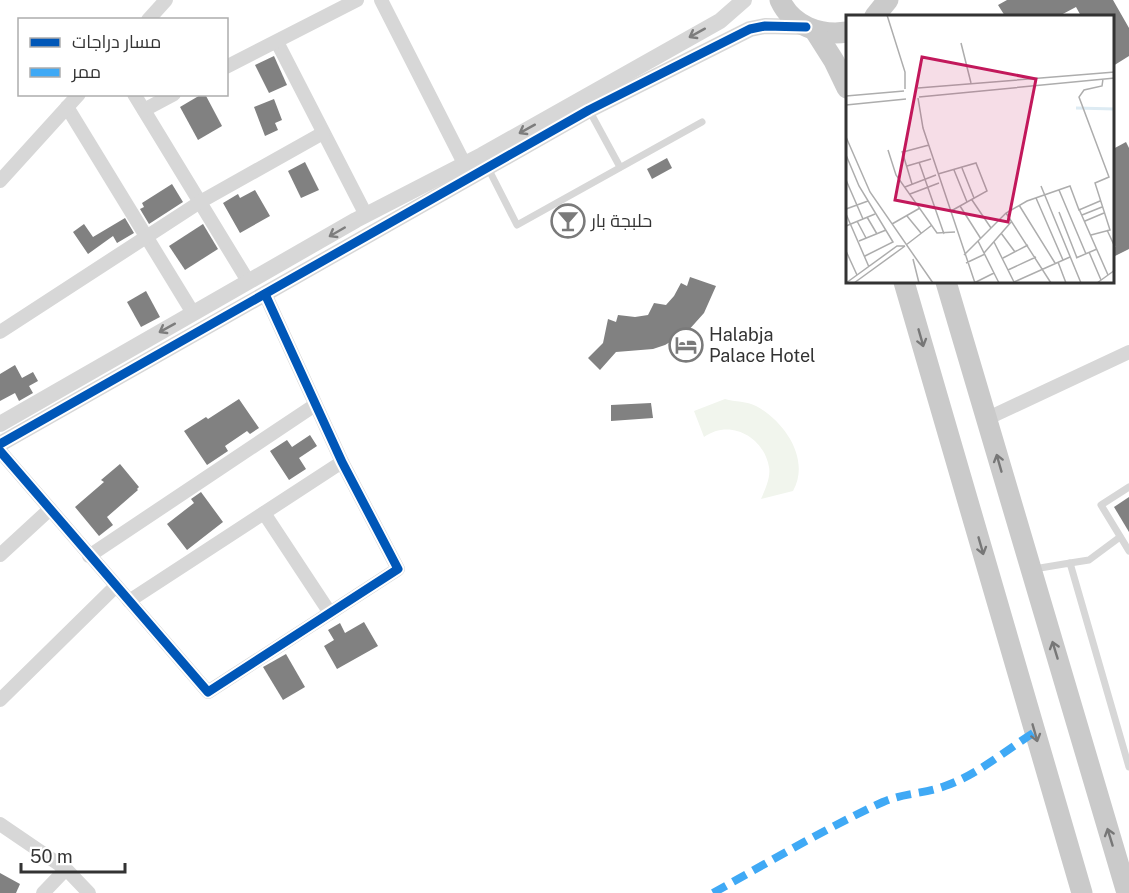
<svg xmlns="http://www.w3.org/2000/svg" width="1129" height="893" font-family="'Public Sans',Cairo,sans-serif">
  <rect width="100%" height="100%" fill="#fff"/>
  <path fill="#f1f5ed" d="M725,399c10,3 22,2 31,7 28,15 55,53 37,85l-32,8c4,-9 10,-22 8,-32 -5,-30 -39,-49 -65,-30l-10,-26z"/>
  <g fill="#818181">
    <path d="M1007,0h106l16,28v28l-16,10v-50h-32l-5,-9 -17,9h-54l-7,-11z"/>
    <path d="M274,56l13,29 -18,8 -14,-28z"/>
    <path d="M202,94h3l17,32 -24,14 -18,-33z"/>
    <path d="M274,99l8,21 -7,3 3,7 -13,6 -11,-29z"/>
    <path d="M1126,142l3,6v101l-16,8v-108z"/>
    <path d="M667,158l5,10 -20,11 -5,-10z"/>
    <path d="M305,162l14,28 -18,8 -13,-27z"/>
    <path d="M172,184l11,18 -34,22 -9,-15 4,-2 -2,-4z"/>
    <path d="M255,190l15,26 -30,17 -17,-30 15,-9 2,4z"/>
    <path d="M125,218l9,15 -17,10 -4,-7 -25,18 -15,-22 11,-8 9,13z"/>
    <path d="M203,224l15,25 -33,21 -16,-24z"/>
    <path d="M690,277l26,9 -12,27 -17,19 -22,13 -12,4 -37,3 -16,18 -12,-12 15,-15 5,-24 8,3 2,-7 17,2 13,-2 6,-12 12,2 8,-9 7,-13 6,3z"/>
    <path d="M146,291l14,26 -19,10 -14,-25z"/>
    <path d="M15,365l7,13 11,-6 5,9 -9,5 4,7 -14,8 -4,-8 -15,8v-27z"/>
    <path d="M239,399l20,29 -9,6 -3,-3 -22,15 3,5 -21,14 -23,-34 22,-14 2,2z"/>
    <path d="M651,403l2,15 -42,3v-16z"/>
    <path d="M310,435l7,11 -18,12 7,11 -17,11 -19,-29 17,-11 5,7z"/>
    <path d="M120,464l19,23 -2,2 1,1 -31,27 6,8 -14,11 -24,-29 29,-25 -3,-2z"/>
    <path d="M201,492l22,30 -36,28 -20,-26 27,-21 -3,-4z"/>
    <path d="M1129,497v35l-15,-25z"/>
    <path d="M364,622l14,24 -41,23 -13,-23 10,-6 -6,-10 12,-7 5,10z"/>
    <path d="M286,654l19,33 -22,13 -20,-33z"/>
    <path d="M0,873l20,11 -4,9h-16z"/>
  </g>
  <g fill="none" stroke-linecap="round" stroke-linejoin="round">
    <g stroke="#d7d7d7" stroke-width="7">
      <path d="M589,110l31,57"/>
      <path d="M488,168l29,57 185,-103"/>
      <path d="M1129,487l-28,18 28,46"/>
      <path d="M1070,563l19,-3 31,-23"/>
      <path d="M1034,569l36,-6 59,204"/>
    </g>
    <g stroke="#d7d7d7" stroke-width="14">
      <path d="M381,0l88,173"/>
      <path d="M148,20l18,-20"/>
      <path d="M277,42l89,173"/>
      <path d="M226,67l131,-67"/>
      <path d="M134,94l114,187"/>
      <path d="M67,107l126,206"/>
      <path d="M144,110l30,-16"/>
      <path d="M0,181l79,-87"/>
      <path d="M0,332l200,-130 123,-69"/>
      <path d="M986,419l143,-67"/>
      <path d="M0,451l208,241 190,-123 -56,-107 -77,-168"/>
      <path d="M264,513l66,100"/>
      <path d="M0,555l50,-46"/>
      <path d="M89,556l226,-151"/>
      <path d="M129,601l213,-139"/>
      <path d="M0,700l116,-114"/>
      <path d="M0,824l66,45 23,24"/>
      <path d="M43,893l23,-24"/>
    </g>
    <g stroke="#d7d7d7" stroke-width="16">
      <path d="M0,424l356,-204 126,-65 238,-134 24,-21"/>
      <path d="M0,444l589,-334 161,-81 15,-3 41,1"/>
    </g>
    <g stroke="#cacaca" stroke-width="21">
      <path d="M780,0c12,26 40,36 67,32"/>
      <path d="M875,16l13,-16"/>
      <path d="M815,31l19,30 13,27"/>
      <path d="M904,282l178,611"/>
      <path d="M946,282l181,611"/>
    </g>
    <path stroke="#3fa9f5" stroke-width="8" stroke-dasharray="15 8" stroke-linecap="butt" d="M713,893c56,-31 111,-64 170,-91 20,-9 41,-8 62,-16 32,-11 61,-36 90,-54"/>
    <defs>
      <g id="cycleway">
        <path d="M0,444l589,-334 161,-81 15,-3 41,1"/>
        <path d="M0,451l208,241 190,-123 -56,-107 -77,-168"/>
      </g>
    </defs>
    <use href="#cycleway" stroke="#fff" stroke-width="13"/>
    <use href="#cycleway" stroke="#0057b8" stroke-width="9"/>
  </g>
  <defs><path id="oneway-shaft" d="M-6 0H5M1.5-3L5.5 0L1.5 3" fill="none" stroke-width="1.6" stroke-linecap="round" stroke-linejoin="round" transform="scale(1.5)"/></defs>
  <g stroke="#7d7d7d">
    <use href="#oneway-shaft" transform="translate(697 33) rotate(151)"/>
    <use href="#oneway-shaft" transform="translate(527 129) rotate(151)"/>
    <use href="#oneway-shaft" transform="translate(337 232) rotate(150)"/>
    <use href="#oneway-shaft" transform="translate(167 328) rotate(151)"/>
  </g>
  <g stroke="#777">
    <use href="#oneway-shaft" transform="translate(921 338) rotate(74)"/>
    <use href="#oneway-shaft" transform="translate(999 463) rotate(-106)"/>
    <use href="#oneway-shaft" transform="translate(981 546) rotate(74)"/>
    <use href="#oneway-shaft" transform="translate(1055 650) rotate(-107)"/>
    <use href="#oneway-shaft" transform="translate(1035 733) rotate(74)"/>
    <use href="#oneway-shaft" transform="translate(1110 837) rotate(-107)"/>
  </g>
  <defs>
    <symbol id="bar-ring" viewBox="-11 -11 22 22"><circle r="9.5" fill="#fff" stroke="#7a7a7a" stroke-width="1.5"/><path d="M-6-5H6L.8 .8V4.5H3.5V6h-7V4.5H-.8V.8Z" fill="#7a7a7a"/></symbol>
    <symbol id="hotel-ring" viewBox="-11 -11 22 22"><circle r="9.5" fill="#fff" stroke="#7a7a7a" stroke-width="1.5"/><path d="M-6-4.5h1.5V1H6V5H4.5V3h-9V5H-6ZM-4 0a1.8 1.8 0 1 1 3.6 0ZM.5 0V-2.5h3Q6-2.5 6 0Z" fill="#7a7a7a"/></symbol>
  </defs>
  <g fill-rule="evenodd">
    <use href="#bar-ring" x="549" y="202" width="38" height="38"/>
    <use href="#hotel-ring" x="667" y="326" width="38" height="38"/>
  </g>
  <g text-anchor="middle" stroke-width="6" stroke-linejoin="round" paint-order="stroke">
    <g font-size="18" fill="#333" stroke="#fff" text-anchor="start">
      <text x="591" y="227">حلبجة بار</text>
      <text x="709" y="341">Halabja<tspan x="709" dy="21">Palace Hotel</tspan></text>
    </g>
  </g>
  <g transform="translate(846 15)">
    <rect width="268" height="268" fill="#fff"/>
    <path fill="none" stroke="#ddebf3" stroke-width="3" d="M230,93l39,1"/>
    <path fill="none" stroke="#adadad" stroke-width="1.5" d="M41,0l18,57v17M115,28l10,40M72,73l197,-16M0,81l58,-5M73,82l196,-19M72,83l5,30 52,155M0,90l60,-6M0,122l24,55 63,91M42,135l8,25 41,58 18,-1M56,136l10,33M57,137l26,-7M0,140l13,31 34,56 -28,14M73,147l25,72M61,151l24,-7M116,153l12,30M108,155l13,32M92,159l38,-11 11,28 -36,20M0,165l17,39M195,171l40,97M59,172l31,-12M213,175l27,64M64,179l29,-11M190,183l27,62M126,185l19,28M173,190l36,58M114,191l21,33M0,194l22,-8M233,194l29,66M213,197l18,46M160,198l45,70M0,199l23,53M236,200l20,-8M61,201l14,17M21,202l10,17M11,206l9,17M239,206l19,-8M46,209l28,-16M0,211l29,-12M261,215l8,17M155,218l14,19M245,220l19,-5 -15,-47 14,-6 -30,-80 5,-7 18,-4 1,-7M13,226l27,-11M132,226l21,42M148,227l20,40M60,230l26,-20M0,236l11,24M243,237l12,28M138,238l28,-32M118,240l42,-42 21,-12 43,-15 9,24 21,-9M157,243l25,-13M230,243l21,-9M67,244l6,24M212,247l8,21M120,248l19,-9M162,255l28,-13M168,267l56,-25M0,268l51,-37h8M8,268l51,-37M128,268l20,-10M251,268l18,-13"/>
    <path fill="#c2185b" fill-opacity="0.15" stroke="#c2185b" stroke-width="3" d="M76,42l114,22 -28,143 -113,-22z"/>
    <rect width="268" height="268" fill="none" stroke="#333" stroke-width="3"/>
  </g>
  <rect x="18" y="18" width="210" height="78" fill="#ffffff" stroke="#adadad" stroke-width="1.5"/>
  <rect x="30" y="38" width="30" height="9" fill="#0057b8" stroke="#adadad" stroke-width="1.5"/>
  <text x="72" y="48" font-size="18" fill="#333333">مسار دراجات</text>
  <rect x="30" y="68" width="30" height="9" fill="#3fa9f5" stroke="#adadad" stroke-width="1.5"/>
  <text x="72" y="78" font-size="18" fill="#333333">ممر</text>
  <path d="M21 863v9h104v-9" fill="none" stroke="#333333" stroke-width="3"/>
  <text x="30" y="863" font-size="18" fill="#333333" stroke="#ffffff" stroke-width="4.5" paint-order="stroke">50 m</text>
</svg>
